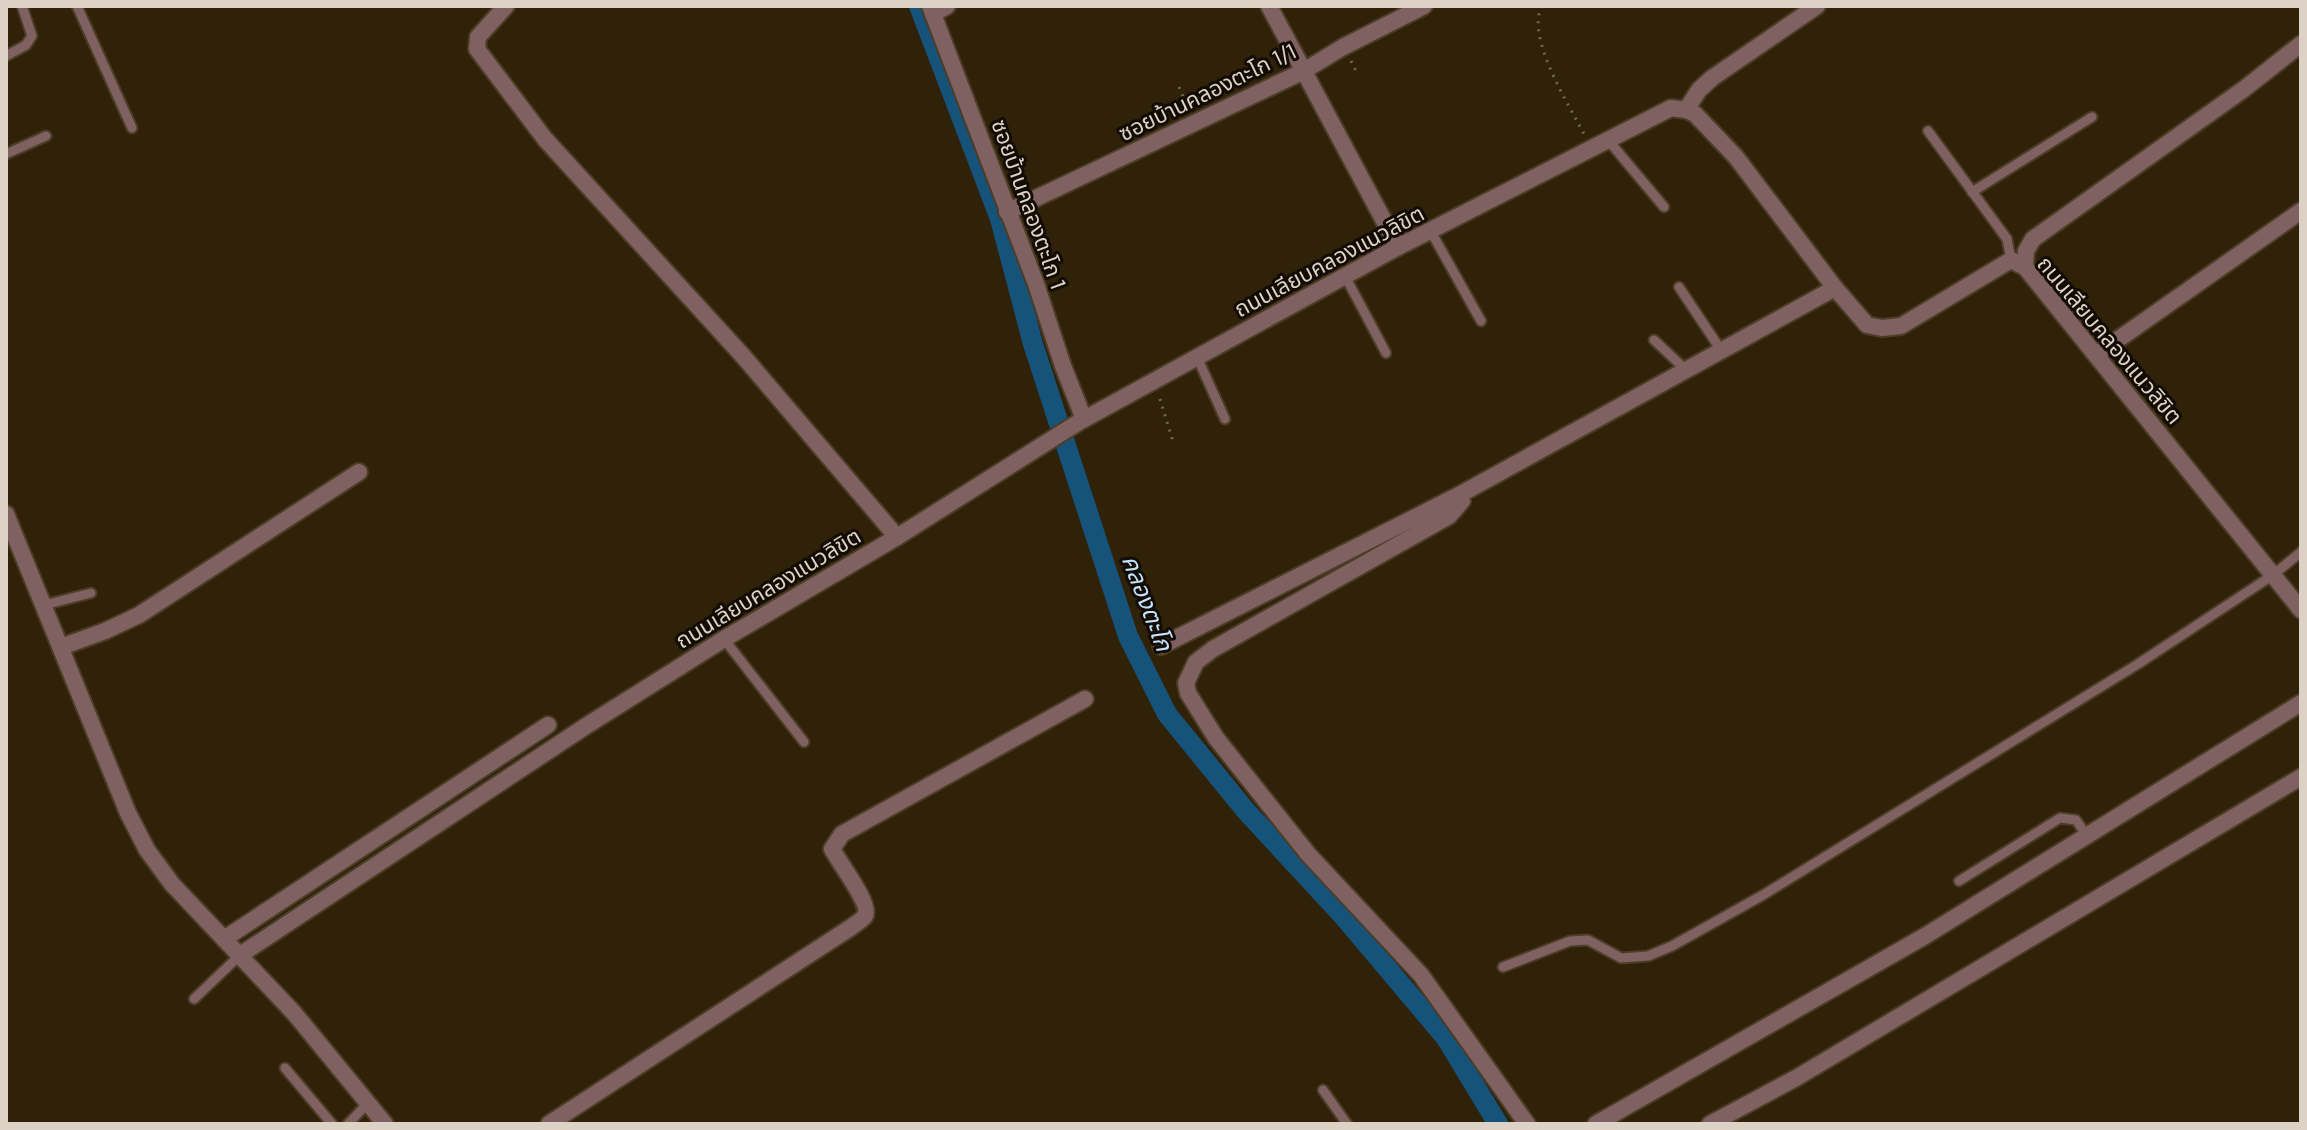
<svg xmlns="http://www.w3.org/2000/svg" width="2307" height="1130" font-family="'DM Sans','Noto Sans Thai',sans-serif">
  <rect width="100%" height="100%" fill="#302109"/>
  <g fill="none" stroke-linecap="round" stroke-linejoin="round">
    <path stroke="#16537a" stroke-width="20" d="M919,6l81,213 33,125 95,292 39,78 79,97 98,106 102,121 52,86"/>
    <defs>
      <g id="service">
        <path d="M77,6l55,122"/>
        <path d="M6,56l20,-11 6,-9 -10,-30"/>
        <path d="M1928,131l79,108 4,21"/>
        <path d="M1608,140l56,67"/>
        <path d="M6,154l40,-18"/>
        <path d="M1972,192l120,-75"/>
        <path d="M1430,230l51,91"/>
        <path d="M1345,276l41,77"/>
        <path d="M1679,287l42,63"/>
        <path d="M1654,340l31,29"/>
        <path d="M1197,357l28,62"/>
        <path d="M44,605l47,-12"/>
        <path d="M724,639l80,103"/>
        <path d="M1959,881l101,-63 16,2 11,16"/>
        <path d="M1503,967l67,-26 18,-1 33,18 27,-2 24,-10 91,-51 375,-231 135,-89 28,-23"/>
        <path d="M194,999l46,-44"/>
        <path d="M285,1068l47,56"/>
        <path d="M1323,1090l24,34"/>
        <path d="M348,1124l20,-21"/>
      </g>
      <g id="minor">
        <path d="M506,6l-28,31 -1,12 68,90 198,217 154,181"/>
        <path d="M930,6l106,278 27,82 21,53"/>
        <path d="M1269,6l129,241"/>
        <path d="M933,14l14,-8"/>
        <path d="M1686,110l13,-20 13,-12 105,-72"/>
        <path d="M1007,212l295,-140 41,-25 81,-41"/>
        <path d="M2025,267l1,-16 7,-12 211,-150 57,-45"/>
        <path d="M2096,355l205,-144"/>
        <path d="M1459,495l3,6 -13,15 -236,133 -17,13 -10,21 2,10 28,45 92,116 113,121 106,149"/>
        <path d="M6,514l122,299 19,37 25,34 122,129 91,111"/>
        <path d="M1161,646l298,-151 376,-207"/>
        <path d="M61,647l44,-16 34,-16 220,-143"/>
        <path d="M224,939l324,-214"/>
        <path d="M240,955l346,-229 138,-87 173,-102 182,-115 319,-175 273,-139 15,2 9,4 41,43 99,131 32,37 15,3 19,-2 110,-66 14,7 276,343"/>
        <path d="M549,1124l301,-196c4,-3 12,-8 15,-12 7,-11 -27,-55 -33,-67l10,-15 243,-135"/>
        <path d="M1596,1124l329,-188 376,-233"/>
        <path d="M1710,1124l86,-46 505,-301"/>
      </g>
    </defs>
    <use href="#service" stroke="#4c3d27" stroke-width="13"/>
    <use href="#minor" stroke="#4c3d27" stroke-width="20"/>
    <g stroke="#736653" stroke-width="3" stroke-dasharray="2 6" stroke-linecap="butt">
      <path d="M1542,6c-17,30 27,99 42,128"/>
      <path d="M1351,61l7,14"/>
      <path d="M1179,87l8,19"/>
      <path d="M1160,399l14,46"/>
    </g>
    <use href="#service" stroke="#806161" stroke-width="9"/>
    <use href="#minor" stroke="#806161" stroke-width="16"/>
  </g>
  <g text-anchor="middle" stroke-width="6" stroke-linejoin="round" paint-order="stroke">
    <g font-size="22" fill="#dcd2c5" stroke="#130c04">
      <text transform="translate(1207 92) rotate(-26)" y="8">ซอยบ้านคลองตะโก 1/1</text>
      <text transform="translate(1029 204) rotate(70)" y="8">ซอยบ้านคลองตะโก 1</text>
      <text transform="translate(1329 261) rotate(-28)" y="8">ถนนเลียบคลองแนวลิขิต</text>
      <text transform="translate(2110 340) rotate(50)" y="8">ถนนเลียบคลองแนวลิขิต</text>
      <text transform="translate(768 588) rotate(-31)" y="8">ถนนเลียบคลองแนวลิขิต</text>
    </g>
    <g font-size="24" font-style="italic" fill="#c3e2fb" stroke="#130c04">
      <text transform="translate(1147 603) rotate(69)" y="8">คลองตะโก</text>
    </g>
  </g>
  <rect width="2307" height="1130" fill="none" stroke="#dcd2c5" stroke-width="16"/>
</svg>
